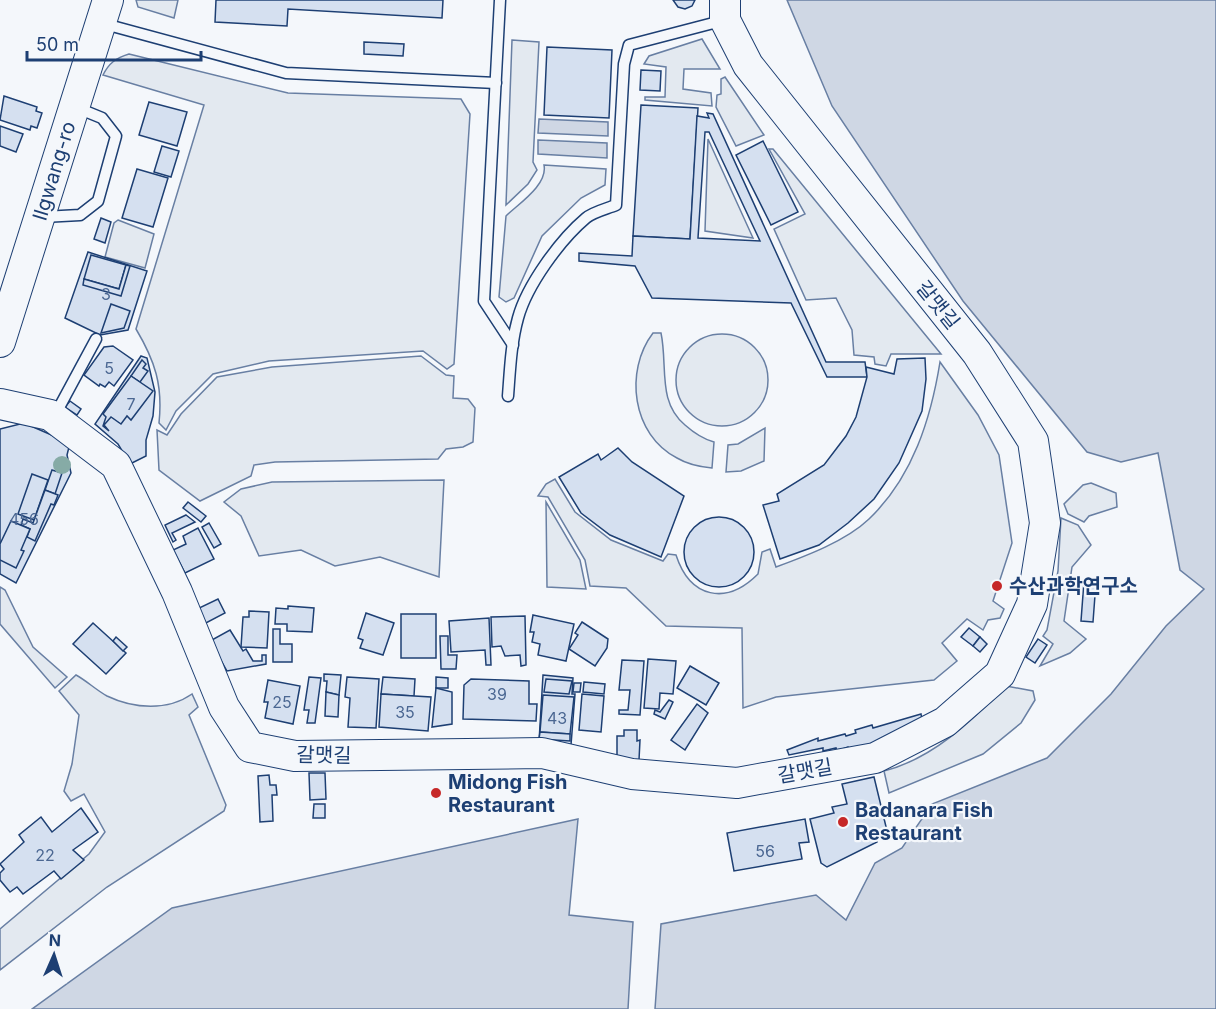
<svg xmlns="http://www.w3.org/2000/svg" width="1216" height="1009" font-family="Inter,'Noto Sans KR',sans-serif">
  <rect width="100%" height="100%" fill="#f4f7fb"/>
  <g fill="#e3e9f0" stroke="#687fa3" stroke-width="1.5">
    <path d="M136,0h42l-4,18 -36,-11z"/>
    <path d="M702,39l18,30h-36l-1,20 28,4 1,13 -67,-6v-3h20l1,-30 -22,-3 5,-8z"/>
    <path d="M512,40l27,2 -6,120 4,8 -9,14 -22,21z"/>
    <path d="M129,54l159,39 173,6 9,15 -16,250 -7,5 -24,-18 -154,10 -56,13 -37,37 -10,19 -7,-7c4,-38 -4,-62 -23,-94l68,-224 -101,-30c6,-12 13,-17 26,-21z"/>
    <path d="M725,77l39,58 -28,11 -20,-39 1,-12 4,-1v-15z"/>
    <path d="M708,139l45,99 -48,-7z"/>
    <path d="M769,149h4l168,205h-50l-5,12 -11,-2 -1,-7 -20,-2 -2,-25 -16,-32 -30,2 -32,-71 31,-15z"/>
    <path d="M544,165l62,4 -1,16 -24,13 -39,38 -28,62 -8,4 -7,-5 7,-81c12,-12 42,-31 38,-51z"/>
    <path d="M118,220l36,14 -9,34 -40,-11 9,-34z"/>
    <path d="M653,333h8c7,33 -4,69 24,92 9,8 18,14 29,17l-2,26c-11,-1 -25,-4 -35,-10 -45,-23 -53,-87 -24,-125z"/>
    <circle cx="722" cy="380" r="46"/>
    <path d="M421,356l25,19 8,1 -1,22 15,1 7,9 -2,34 -10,5 -17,2 -8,10 -163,3 -21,3 -3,11 -51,25 -41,-31 -2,-40 10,5 14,-21 36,-37 55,-10z"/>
    <path d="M940,362l38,53 21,40 13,88 -19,58 11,8 -4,9 -12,2 -5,10 -16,-11 -25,24 15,18 -23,19 -158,17 -33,11 -1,-80 -76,-2 -40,-38 -36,-2 -5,-26 -37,-63 -10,-1 8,-12 9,-5 20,33 36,28 52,21 5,-7 8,1c14,43 50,51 82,19l4,-22 8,-3 6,18c30,-11 70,-26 93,-48 44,-42 62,-101 71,-157z"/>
    <path d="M765,428l-1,33 -23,10 -15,1 2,-27 10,-1z"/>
    <path d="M444,480l-5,97 -59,-20 -45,9 -34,-16 -42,6 -18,-40 -17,-14 17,-13 31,-7z"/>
    <path d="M1091,483l25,10 1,14 -28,9 -5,6 -16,-8 -4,-10 19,-19z"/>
    <path d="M546,502l34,58 6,29 -39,-2z"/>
    <path d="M1061,518l17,7 13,20 -19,22 -8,54 22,18 -16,14 -30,13 13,-22 -10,-8 4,-6 11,-59z"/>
    <path d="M0,587l5,3 28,57 34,30 -12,11 -55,-64z"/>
    <path d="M76,675c11,6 20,15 31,21 27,13 61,15 85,-2l6,13 -9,8 37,90 -2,6 -117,76 -107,83v-41l89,-75 16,-22 -21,-38 -13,7 -7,-10 8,-27 7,-49 -20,-24z"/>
    <path d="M1006,686l27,5 2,9 -14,23 -38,31 -94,39 -5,-22c48,-12 88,-50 122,-85z"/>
  </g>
  <g fill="#cfd7e4" stroke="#687fa3" stroke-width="1.5">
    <path d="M787,0h429v1009h-561l6,-85 155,-29 30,25 29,-57 27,-15 30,-44 115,-46 64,-64 55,-68 38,-37 -24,-19 -22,-117 -37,9 -34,-10 -124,-151 -131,-195z"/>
    <path d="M539,119l69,3v14l-70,-3z"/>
    <path d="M538,140l69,3v15l-69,-4z"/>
    <path d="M578,819l-9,96 64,7 -5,87h-596l140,-101z"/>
  </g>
  <g fill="#d5e0f0" stroke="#1d3f73" stroke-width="1.5" fill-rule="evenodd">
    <path d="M216,0h227l-1,18 -154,-9 -1,17 -72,-4z"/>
    <path d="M673,0h22l-3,6 -7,3 -7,-2z"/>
    <path d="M364,42l40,2 -1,12 -39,-2z"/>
    <path d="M547,47l65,3 -3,68 -65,-3z"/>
    <path d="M641,70l20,1 -1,20 -20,-1z"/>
    <path d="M4,96l33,11 -1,4 6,2 -5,15 -6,-2 -1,4 -30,-10z"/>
    <path d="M149,102l38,10 -10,34 -38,-11z"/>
    <path d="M641,105l57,3 -8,131 -57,-3z"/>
    <path d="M707,113l6,1 113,248h39l2,15h-40l-36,-74 -139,-5 -17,-32 -56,-5v-8l53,3 1,-20 57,3 7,-123 12,2zM705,132h4l51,109 -62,-3z"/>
    <path d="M0,126l23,8 -7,18 -16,-6z"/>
    <path d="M763,141l35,71 -27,13 -35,-70z"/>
    <path d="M162,146l17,5 -8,26 -17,-5z"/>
    <path d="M137,169l31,9 -15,49 -31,-9z"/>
    <path d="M101,218l10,4 -6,21 -11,-4z"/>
    <path d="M88,252l59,19 -19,59 -28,5 -35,-17z"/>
    <path d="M91,255l35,10 -7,24 -35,-10z"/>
    <path d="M126,265l4,1 -9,30 -38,-11 1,-6 35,10z"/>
    <path d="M111,304l19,7 -6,17 -23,5z"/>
    <path d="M113,346l20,14 -19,26 -5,-4 -4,5 -5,-3 -1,2 -15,-11 20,-28z"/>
    <path d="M141,356l6,2 8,34 -2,24 -7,24v16l-16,8 -12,-20 -23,-20z"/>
    <path d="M925,358l1,21 -4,32 -23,52 -25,36 -26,24 -29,22 -39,14 -17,-54 16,-4 -2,-7 47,-29 22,-29 10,-19 11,-40 -1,-10 28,7 3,-15z"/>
    <path d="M142,360l4,4 -3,4 5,3 -8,11 -9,-6z"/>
    <path d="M131,376l22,15 -22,29 -4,-4 -6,8 -10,-7 -7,8 5,6 -6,-5 3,-9 -3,-3z"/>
    <path d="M70,401l11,8 -4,6 -12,-8z"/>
    <path d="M24,423l46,20 -3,12 4,18 -55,110 -16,-9v-145z"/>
    <path d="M618,448l14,14 52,34 -23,61 -51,-22 -29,-22 -22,-36 39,-23 3,6z"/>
    <path d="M52,470l10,3 -7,21 -10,-4z"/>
    <path d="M32,474l16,6 -14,40 -16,-6z"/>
    <path d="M45,490l13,5 -4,10 -3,-1 -16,37 -8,-4 3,-8 -9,-4 2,-6 10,4z"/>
    <path d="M188,502l18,14 -5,6 -18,-14z"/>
    <path d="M186,515l9,7 -23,11 4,7 -3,2 -8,-17z"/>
    <circle cx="719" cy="552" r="35"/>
    <path d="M11,521l19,8 -9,21 3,1 -8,17 -16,-8v-16z"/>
    <path d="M209,523l12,21 -7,4 -12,-21z"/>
    <path d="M198,528l16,31 -29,14 -12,-23 13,-6 -3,-8z"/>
    <path d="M1084,581l12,1 -3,40 -12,-1z"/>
    <path d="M218,599l7,14 -21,11 -7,-15z"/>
    <path d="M288,606l26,2 -2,24 -25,-1v-7h-12l1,-16 12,1z"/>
    <path d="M249,611l20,1 -2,36 -26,-1 2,-30h6z"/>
    <path d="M366,613l28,10 -11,32 -23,-7 3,-8 -5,-2z"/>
    <rect x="401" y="614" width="35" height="44"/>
    <path d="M533,615l41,9 -8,37 -28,-6 2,-11 -8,-2 2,-10h-4z"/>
    <path d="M525,616l1,49 -5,1 -1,-11 -15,1 -4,-10 -9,1 -1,-30z"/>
    <path d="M489,618l2,47h-5l-1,-15 -34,2 -2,-31z"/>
    <path d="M582,622l26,17 -1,9 -12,18 -26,-17 9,-14 -3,-2z"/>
    <path d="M93,623l33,30 -20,21 -33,-30z"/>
    <path d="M969,628l11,9 -7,9 -12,-9z"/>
    <path d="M273,629h7v15h12v18h-19z"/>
    <path d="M230,630l13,21 3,-2 7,12h9v-6h4v9l-39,7 -17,-30z"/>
    <path d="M440,636h8v19h9l-1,14h-15z"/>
    <path d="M116,637l11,10 -4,4 -10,-10z"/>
    <path d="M980,637l7,7 -7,8 -7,-6z"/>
    <path d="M1038,639l9,6 -12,18 -9,-6z"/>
    <path d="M648,659l28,2 -3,33 -13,-1 -1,16 -15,-1z"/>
    <path d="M622,660l22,1 -4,54 -21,-1v-4h9l2,-20h-11z"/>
    <path d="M690,666l29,17 -13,22 -29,-17z"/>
    <path d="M324,674l17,1 -2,20 -13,-3 1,-11h-3z"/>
    <path d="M543,675l30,3 -1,16h3l-4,51 -32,-3z"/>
    <path d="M309,677l12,1 -6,45h-8l2,-13h-5z"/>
    <path d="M347,677l32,2 -3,49 -28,-1 2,-29 -5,-1z"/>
    <path d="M383,677l32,2 -1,17 -33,-2z"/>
    <path d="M436,677l12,1v10h-12z"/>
    <path d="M471,679l58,2v23h8l-1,17 -73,-2 1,-34z"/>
    <path d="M546,679l26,2 -3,13 -25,-2z"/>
    <path d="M268,680l32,6 -7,38 -28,-6 3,-16h-4z"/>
    <path d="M584,682l21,2 -1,10 -21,-2z"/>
    <path d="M574,683h7l-1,9h-7z"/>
    <path d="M436,688l16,4v32l-20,3z"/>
    <path d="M326,692l13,3 -1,22 -13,-1z"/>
    <path d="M381,694l50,3 -3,34 -49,-4z"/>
    <path d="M582,694l22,2 -3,36 -22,-2z"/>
    <path d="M543,695l31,2 -4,37 -30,-2z"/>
    <path d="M669,700l4,2 -8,17 -11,-5 1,-4 5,2z"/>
    <path d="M697,704l11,9 -23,37 -14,-10z"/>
    <path d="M921,714l1,6 -65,31h-8l-1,-4 -11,4 -1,-3 -13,3v-3l-34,7 -2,-5 31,-12v3l27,-7 1,2 10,-3 -1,-3 17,-5 1,3z"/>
    <path d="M624,730h13v11l3,-1 -1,20 -22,-1v-23h7z"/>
    <path d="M540,732l30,2v7l-31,-2z"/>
    <path d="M309,773h16l1,26 -16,1z"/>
    <path d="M269,775l1,10h6l1,10h-5l1,26 -13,1 -2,-46z"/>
    <path d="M874,777l14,58 -11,3v4l-50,25 -6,-4 -11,-44 24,-6 -2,-6 15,-3 -5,-20z"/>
    <path d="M314,804h11v14h-12z"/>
    <path d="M81,808l17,24 -25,18 11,10 -23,19 -7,-8 -31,23 -6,-7 -7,5 -10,-12v-7l4,-4 -4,-5 24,-22 -5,-7 22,-18 11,15z"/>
    <path d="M805,819l4,23 -10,1 3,16 -68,12 -7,-38z"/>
  </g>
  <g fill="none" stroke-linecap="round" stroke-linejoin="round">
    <defs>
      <g id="lane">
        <path d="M500,0l-16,301 29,44"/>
        <path d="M101,23l185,50 210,10"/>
        <path d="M43,217l37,-2 18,-14 18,-65 -14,-18 -27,-11"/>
        <path d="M508,396c2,-26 3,-53 10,-78 9,-33 42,-78 68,-100 7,-6 20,-9 30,-13l8,-141 5,-19 96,-25"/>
        <path d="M55,415l41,-76"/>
      </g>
      <g id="secondary">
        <path d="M0,342l108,-342"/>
        <path d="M0,404l50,11 66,50 61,127 47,115 26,40 45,9 247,-3 90,21 105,9 138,-25 70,-36 55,-48 32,-70 13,-81 -12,-82 -56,-88 -229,-288 -23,-45v-20"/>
      </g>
    </defs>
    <use href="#lane" stroke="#1d3f73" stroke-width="13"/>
    <use href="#secondary" stroke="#1d3f73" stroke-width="32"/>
    <use href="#lane" stroke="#f4f7fb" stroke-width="10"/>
    <use href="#secondary" stroke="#f4f7fb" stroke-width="30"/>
  </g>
  <circle fill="#86aba6" cx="62" cy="465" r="9"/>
  <g fill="#c62828" stroke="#f4f7fb" stroke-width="2">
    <circle cx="997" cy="586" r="6"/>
    <circle cx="436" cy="793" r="6"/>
    <circle cx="843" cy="822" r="6"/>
  </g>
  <g text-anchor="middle" stroke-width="4.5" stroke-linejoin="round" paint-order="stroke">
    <g font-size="16" fill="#4b6792">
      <text x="106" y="300">3</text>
      <text x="109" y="374">5</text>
      <text x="131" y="410">7</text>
      <text x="24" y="525">456</text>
      <text x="497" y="700">39</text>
      <text x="282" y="708">25</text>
      <text x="405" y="718">35</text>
      <text x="557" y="724">43</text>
      <text x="765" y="857">56</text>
      <text x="45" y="861">22</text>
    </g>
    <g font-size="20" fill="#1d3f73" stroke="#f4f7fb">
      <text transform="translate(54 171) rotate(-73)" y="7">Ilgwang-ro</text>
      <text transform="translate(938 305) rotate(51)" y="7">갈맷길</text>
      <text transform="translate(324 755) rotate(1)" y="7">갈맷길</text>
      <text transform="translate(805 771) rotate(-10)" y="7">갈맷길</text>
    </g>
    <g font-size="20" font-weight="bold" fill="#1d3f73" stroke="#f4f7fb" text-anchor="start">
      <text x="1009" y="593">수산과학연구소</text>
      <text x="448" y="789">Midong Fish<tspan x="448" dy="23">Restaurant</tspan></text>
      <text x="855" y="817">Badanara Fish<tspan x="855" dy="23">Restaurant</tspan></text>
    </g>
  </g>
  <g transform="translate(54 955) rotate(3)" stroke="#f4f7fb" stroke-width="4.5" paint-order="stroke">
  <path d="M0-4.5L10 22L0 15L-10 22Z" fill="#1d3f73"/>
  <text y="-9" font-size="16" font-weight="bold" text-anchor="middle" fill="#1d3f73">N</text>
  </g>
  <path d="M27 51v9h174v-9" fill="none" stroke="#1d3f73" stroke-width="3"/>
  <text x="36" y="51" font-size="18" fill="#1d3f73" stroke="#f4f7fb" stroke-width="4.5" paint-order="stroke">50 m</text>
</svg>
